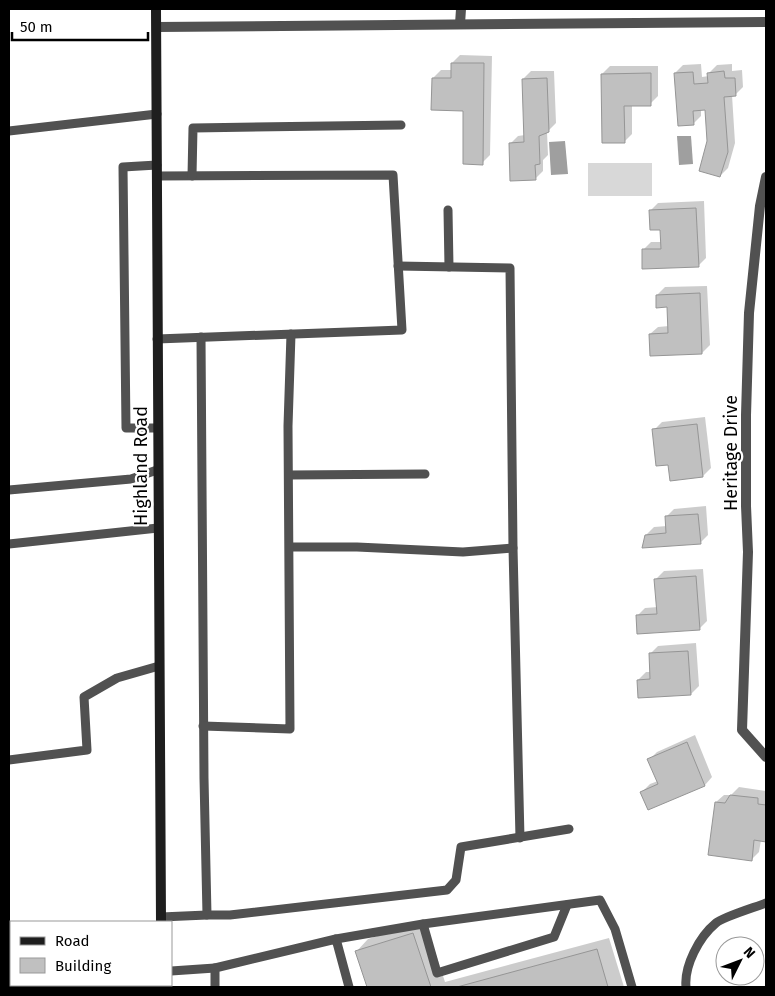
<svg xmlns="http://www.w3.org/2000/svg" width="775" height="996" font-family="'Fira Sans',sans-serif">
  <rect width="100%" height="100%" fill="#fff"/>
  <rect fill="#d8d8d8" x="588" y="163" width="64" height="33"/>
  <g fill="#9f9f9f">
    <path d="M677,136h14l2,28 -14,1z"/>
    <path d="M565,141l3,33 -17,1 -2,-33z"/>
  </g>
  <g fill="#0003">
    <path d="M460,55l32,1 -2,99 -8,8 -17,-54 -32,-31 8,-8h11v-7z"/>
    <path d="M701,64l1,13 7,-1v-3l8,-8 15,-1v7l10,-1 1,17 -8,8h-3l3,48 -7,25 -8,8 -14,-67h-5v7l-8,8 -18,-51 8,-8z"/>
    <path d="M610,66h48v30l-8,8h-18v30l-8,8 -22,-68z"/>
    <path d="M531,71h23l2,52 -9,9 1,23 -5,5v11l-8,8 -25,-35 8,-8 7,-1 -2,-56z"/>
    <path d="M704,201l2,57 -8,8 -55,-16 8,-8h11l-1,-13 -11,-18 8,-8z"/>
    <path d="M707,286l3,59 -8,8 -52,-19 8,-7 11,-1 -1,-20 -11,-11 8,-8z"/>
    <path d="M705,417l6,51 -8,8 -34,-13 -15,-33 8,-8z"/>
    <path d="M706,506l2,29 -8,8 -54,-8 8,-8 13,-1 -1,-9 8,-8z"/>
    <path d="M703,569l4,52 -8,8 -62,-13 8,-8 13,-1 -2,-28 8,-8z"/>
    <path d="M696,643l3,43 -8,8 -53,-14 8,-8h5l-1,-18 8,-8z"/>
    <path d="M695,735l17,42 -7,8 -63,7 8,-8 8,-3 -9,-21 8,-8z"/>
    <path d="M739,787l27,4v50l-5,-1 -2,12 -8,8 -35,-58 8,-7h7z"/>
    <path d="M425,921l20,61 164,-44 15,49h-256l-12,-35 12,-13z"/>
  </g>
  <g fill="#c0c0c0" stroke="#959595">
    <path d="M451,63h33l-1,102 -20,-1v-53l-32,-1 1,-32h19z"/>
    <path d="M724,71l1,7h10l1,18 -12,1 4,55 -8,25 -21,-6 8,-30 -2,-31 -12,1 1,14 -16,1 -4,-53 19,-1 1,12 14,-1 -1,-10z"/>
    <path d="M651,73v33h-27l1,37h-23l-1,-69z"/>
    <path d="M547,78l2,54 -10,4 1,28 -5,1 1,15 -26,1 -1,-38 15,-1 -2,-63z"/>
    <path d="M696,208l3,59 -57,2v-20h19l-1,-19h-10l-1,-20z"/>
    <path d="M700,293l2,61 -52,2 -1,-22 19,-1 -1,-26 -11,1v-13z"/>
    <path d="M697,424l6,53 -33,4 -2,-16 -12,1 -4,-37z"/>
    <path d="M698,514l3,30 -59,4 3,-13 21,-2 -1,-17z"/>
    <path d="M696,576l4,54 -63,4 -1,-19 21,-1 -3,-35z"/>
    <path d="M688,651l3,44 -53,3 -1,-18 13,-1 -1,-26z"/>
    <path d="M687,742l18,44 -57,24 -8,-18 18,-8 -11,-25z"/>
    <path d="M730,795l28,3v6l8,1v37l-12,-2 -2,21 -44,-6 7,-53 10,1z"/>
    <path d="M413,933l18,54h-64l-12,-36z"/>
    <path d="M597,949l11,38h-151z"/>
  </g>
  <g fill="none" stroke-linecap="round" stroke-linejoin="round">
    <g stroke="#515151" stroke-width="9">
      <path d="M9,131l148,-17"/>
      <path d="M157,165l-34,2 3,261h31"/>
      <path d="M157,176l236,-1 9,155 -245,9"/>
      <path d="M192,176l1,-48 208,-3"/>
      <path d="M448,210l1,57"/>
      <path d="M398,266l112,2 3,280 7,290"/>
      <path d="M201,337l3,441 3,137h23l217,-25 9,-10 5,-33 108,-18"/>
      <path d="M289,475l136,-1"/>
      <path d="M9,490l122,-11 26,-9"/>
      <path d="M9,544l149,-16"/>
      <path d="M290,547h67l106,5 50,-4"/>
      <path d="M203,726l87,3 -2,-303 3,-92"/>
      <path d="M9,760l78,-10 -3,-53 33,-19 42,-12"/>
      <path d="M161,917l46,-2"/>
      <path d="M423,924l14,49 117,-36 13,-32"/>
      <path d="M336,939l87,-15 177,-24 15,29 17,58"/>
      <path d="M171,971l44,-3"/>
      <path d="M215,987v-19l121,-29 13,48"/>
      <path d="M686,987c-2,-21 13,-50 30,-64 7,-6 40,-16 50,-20"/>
    </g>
    <g stroke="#515151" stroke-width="10">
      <path d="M460,24l1,-15"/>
      <path d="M157,27l609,-5"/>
      <path d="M766,177l-6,29 -11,107 -3,102v91l2,46 -6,178 24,27"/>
    </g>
    <g stroke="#1e1e1e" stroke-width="10">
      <path d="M156,9l5,913"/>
      <path d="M161,985v2"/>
    </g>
  </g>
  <g text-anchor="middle" stroke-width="4.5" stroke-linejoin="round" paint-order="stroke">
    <g font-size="18" fill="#000" stroke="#fff">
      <text transform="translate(731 453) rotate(-90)" y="6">Heritage Drive</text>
      <text transform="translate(141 466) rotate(-90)" y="6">Highland Road</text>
    </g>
  </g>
  <rect width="775" height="996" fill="none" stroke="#000000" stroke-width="20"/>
  <rect x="10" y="921" width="162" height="65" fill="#ffffff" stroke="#999999"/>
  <rect x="20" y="937" width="25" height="8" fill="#1e1e1e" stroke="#999999"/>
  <text x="55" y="946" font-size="15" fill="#000000">Road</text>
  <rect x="20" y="958" width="25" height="15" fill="#c0c0c0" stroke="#999999"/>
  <text x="55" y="971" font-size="15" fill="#000000">Building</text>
  <g transform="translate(740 961) rotate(48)"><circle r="24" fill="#ffffff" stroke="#999999"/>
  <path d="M0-4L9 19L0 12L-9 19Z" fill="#000000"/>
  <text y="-8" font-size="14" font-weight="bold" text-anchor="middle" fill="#000000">N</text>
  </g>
  <path d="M12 32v8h136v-8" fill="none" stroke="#000000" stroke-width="2.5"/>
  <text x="20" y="32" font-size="15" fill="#000000" stroke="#ffffff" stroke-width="4" paint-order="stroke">50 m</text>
</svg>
